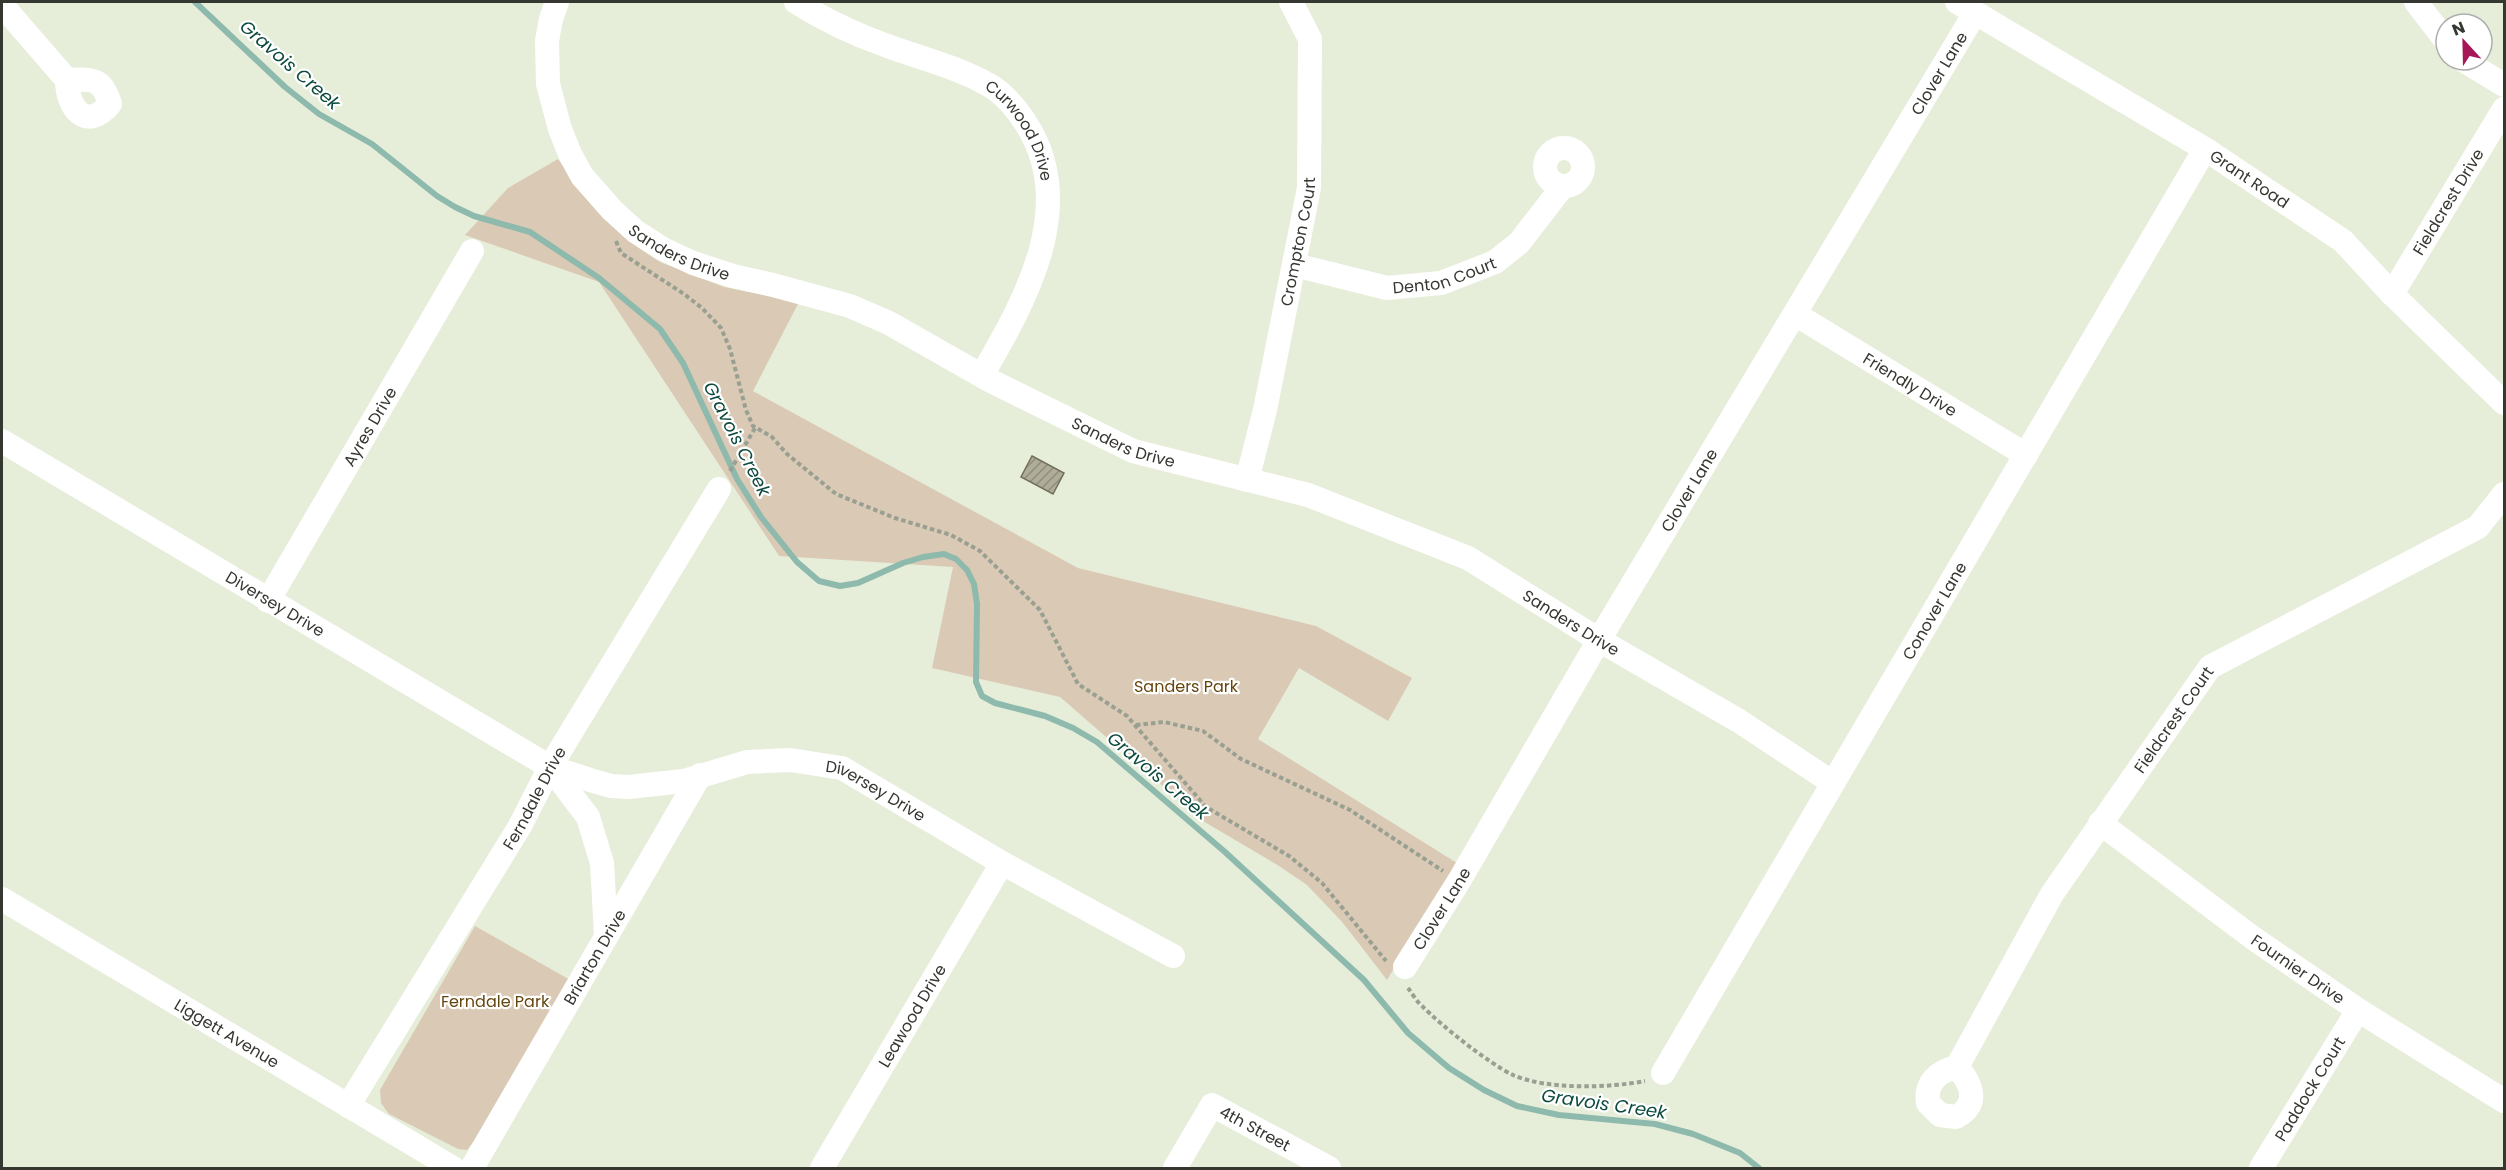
<svg xmlns="http://www.w3.org/2000/svg" width="2506" height="1170" font-family="Poppins,sans-serif">
  <defs>
    <pattern id="building-hatch" width="6" height="6" patternUnits="userSpaceOnUse" patternTransform="scale(1.5)"><rect width="6" height="6" fill="#afac98"/><path d="M-1 1l2-2M0 6l6-6M5 7l2-2" fill="none" stroke="#8f8d7d"/></pattern>
  </defs>
  <rect width="100%" height="100%" fill="#e6eeda"/>
  <g fill="#dacab5">
    <path d="M558,159l37,50 35,33 30,20 64,25 75,15 -46,89 325,177 238,58 96,52 -24,43 -89,-53 -41,71 199,124 -70,117 -44,-57 -36,-38 -28,-19 -76,-45 -143,-124 -128,-29 21,-101 -174,-11 -180,-274 -134,-47 43,-47z"/>
    <path d="M475,926l97,55 -98,160 -7,9 -9,-1 -69,-35 -8,-11 -1,-13z"/>
  </g>
  <g fill="none" stroke-linecap="round" stroke-linejoin="round">
    <path stroke="#8eb9ad" stroke-width="6" d="M195,2l90,85 34,27 53,30 65,52 18,11 19,9 56,16 69,46 61,51 23,34 54,116 24,38 36,45 22,19 21,5 18,-3 45,-20 20,-6 21,-3 12,5 11,11 7,14 3,20 -1,78 6,14 13,7 50,13 28,12 24,14 128,110 139,128 44,53 41,35 35,22 33,16 42,9 96,9 38,10 47,19 19,15"/>
  </g>
  <path fill="url(#building-hatch)" stroke="#726f5c" stroke-width="1.5" d="M1032,456l32,17 -11,21 -32,-17z"/>
  <g fill="none" stroke-linecap="round" stroke-linejoin="round">
    <g stroke="#999f91" stroke-width="4" stroke-dasharray="4.5 3" stroke-linecap="butt">
      <path d="M616,241l5,12 63,41 18,14 19,20 9,21 16,61 7,16 19,11 15,17 49,40 59,24 56,17 29,16 60,59 38,74 49,32 79,91 83,49 33,27 64,78"/>
      <path d="M730,471l25,-43"/>
      <path d="M1136,725l28,-3 39,9 38,28 109,51 93,61"/>
      <path d="M1408,988c4,5 8,13 14,18 20,20 66,57 91,69 34,15 96,13 132,6"/>
    </g>
    <g stroke="#fff" stroke-width="24">
      <path id="s1" d="M557,2l-6,17 -4,22 1,43 12,45 10,25 12,22 30,34 23,21 28,18 30,14 40,13 40,9 77,21 39,17 102,58 142,70 175,44 160,63 131,82 140,81 94,62"/>
      <path id="s2" d="M796,2c27,17 58,32 89,43 34,13 70,21 102,39 16,8 28,23 38,38 55,83 0,179 -43,253"/>
      <path id="s3" d="M1957,2l248,147 138,92 49,53 112,109"/>
      <path d="M2416,2l30,39"/>
      <path d="M2,5l65,75c0,28 19,52 43,24 -8,-27 -18,-25 -43,-24"/>
      <path d="M2463,60l41,25"/>
      <circle cx="1564" cy="167" r="19"/>
      <path id="s4" d="M1295,265l92,23 54,-5 54,-21 24,-19 44,-57"/>
      <path id="s5" d="M2392,294l112,-185"/>
      <path id="s6" d="M1795,314l231,141"/>
      <path id="s7" d="M2,441l548,326 40,13 21,6 17,1 56,-6 63,-19 43,-2 52,8 160,95 171,93"/>
      <path id="s8" d="M1247,480l18,-70 44,-222 1,-149 -19,-37"/>
      <path id="s9" d="M268,601l204,-350"/>
      <path d="M550,767l38,50 14,46 4,72"/>
      <path id="s10" d="M2100,823l153,115 105,72 146,91"/>
      <path id="s11" d="M2,899l451,269"/>
      <path id="s12" d="M1405,967l54,-86 140,-241 376,-627"/>
      <path id="s13" d="M1957,1067l95,-173 158,-227 268,-140 26,-33"/>
      <path d="M1957,1067c15,17 23,37 -1,50l-16,-2 -12,-12c-3,-20 10,-32 29,-36z"/>
      <path id="s14" d="M1663,1073l542,-924"/>
      <path id="s15" d="M348,1106l172,-280 30,-59 169,-278"/>
      <path id="s16" d="M472,1168l228,-393"/>
      <path id="s17" d="M822,1168l180,-305"/>
      <path id="s18" d="M1175,1168l37,-63 117,63"/>
      <path id="s19" d="M2261,1168l97,-158"/>
    </g>
  </g>
  <g text-anchor="middle" stroke-width="4.5" stroke-linejoin="round" paint-order="stroke">
    <g font-size="16" fill="#353831" stroke="#fff">
      <text dy="6" stroke="none"><textPath href="#s12" startOffset="1041">Clover Lane</textPath></text>
      <text dy="6" stroke="none"><textPath href="#s2" startOffset="267">Curwood Drive</textPath></text>
      <text dy="6" stroke="none"><textPath href="#s3" startOffset="342">Grant Road</textPath></text>
      <text dy="6" stroke="none"><textPath href="#s5" startOffset="108">Fieldcrest Drive</textPath></text>
      <text dy="6" stroke="none"><textPath href="#s8" startOffset="244">Crompton Court</textPath></text>
      <text dy="6" stroke="none"><textPath href="#s1" startOffset="308">Sanders Drive</textPath></text>
      <text dy="6" stroke="none"><textPath href="#s4" startOffset="154">Denton Court</textPath></text>
      <text dy="6" stroke="none"><textPath href="#s6" startOffset="135">Friendly Drive</textPath></text>
      <text dy="6" stroke="none"><textPath href="#s9" startOffset="202">Ayres Drive</textPath></text>
      <text dy="6" stroke="none"><textPath href="#s1" startOffset="794">Sanders Drive</textPath></text>
      <text dy="6" stroke="none"><textPath href="#s12" startOffset="555">Clover Lane</textPath></text>
      <text dy="6" stroke="none"><textPath href="#s7" startOffset="318">Diversey Drive</textPath></text>
      <text dy="6" stroke="none"><textPath href="#s14" startOffset="536">Conover Lane</textPath></text>
      <text dy="6" stroke="none"><textPath href="#s1" startOffset="1280">Sanders Drive</textPath></text>
      <text dy="6" stroke="none"><textPath href="#s13" startOffset="410">Fieldcrest Court</textPath></text>
      <text dy="6" stroke="none"><textPath href="#s7" startOffset="976">Diversey Drive</textPath></text>
      <text dy="6" stroke="none"><textPath href="#s15" startOffset="360">Ferndale Drive</textPath></text>
      <text dy="6" stroke="none"><textPath href="#s12" startOffset="69">Clover Lane</textPath></text>
      <text dy="6" stroke="none"><textPath href="#s16" startOffset="244">Briarton Drive</textPath></text>
      <text dy="6" stroke="none"><textPath href="#s10" startOffset="246">Fournier Drive</textPath></text>
      <text dy="6" stroke="none"><textPath href="#s17" startOffset="177">Leawood Drive</textPath></text>
      <text dy="6" stroke="none"><textPath href="#s11" startOffset="262">Liggett Avenue</textPath></text>
      <text dy="6" stroke="none"><textPath href="#s19" startOffset="93">Paddock Court</textPath></text>
      <text dy="6" stroke="none"><textPath href="#s18" startOffset="122">4th Street</textPath></text>
    </g>
    <g font-size="16" fill="#65450e" stroke="#fff">
      <text x="1186" y="692">Sanders Park</text>
      <text x="495" y="1007">Ferndale Park</text>
    </g>
    <g font-size="18" font-style="italic" fill="#0d4a3e" stroke="#fff">
      <text transform="translate(290 65) rotate(41)" y="6">Gravois Creek</text>
      <text transform="translate(737 439) rotate(63)" y="6">Gravois Creek</text>
      <text transform="translate(1158 776) rotate(40)" y="6">Gravois Creek</text>
      <text transform="translate(1604 1104) rotate(8)" y="6">Gravois Creek</text>
    </g>
  </g>
  <rect width="2506" height="1170" fill="none" stroke="#353831" stroke-width="6"/>
  <g transform="translate(2464 42) rotate(338)"><circle r="28" fill="#ffffff" stroke="#aeafad" stroke-width="1.5"/>
  <path d="M0-4.5L10 22L0 15L-10 22Z" fill="#a61758"/>
  <text y="-9" font-size="16" font-weight="bold" text-anchor="middle" fill="#353831">N</text>
  </g>
</svg>
